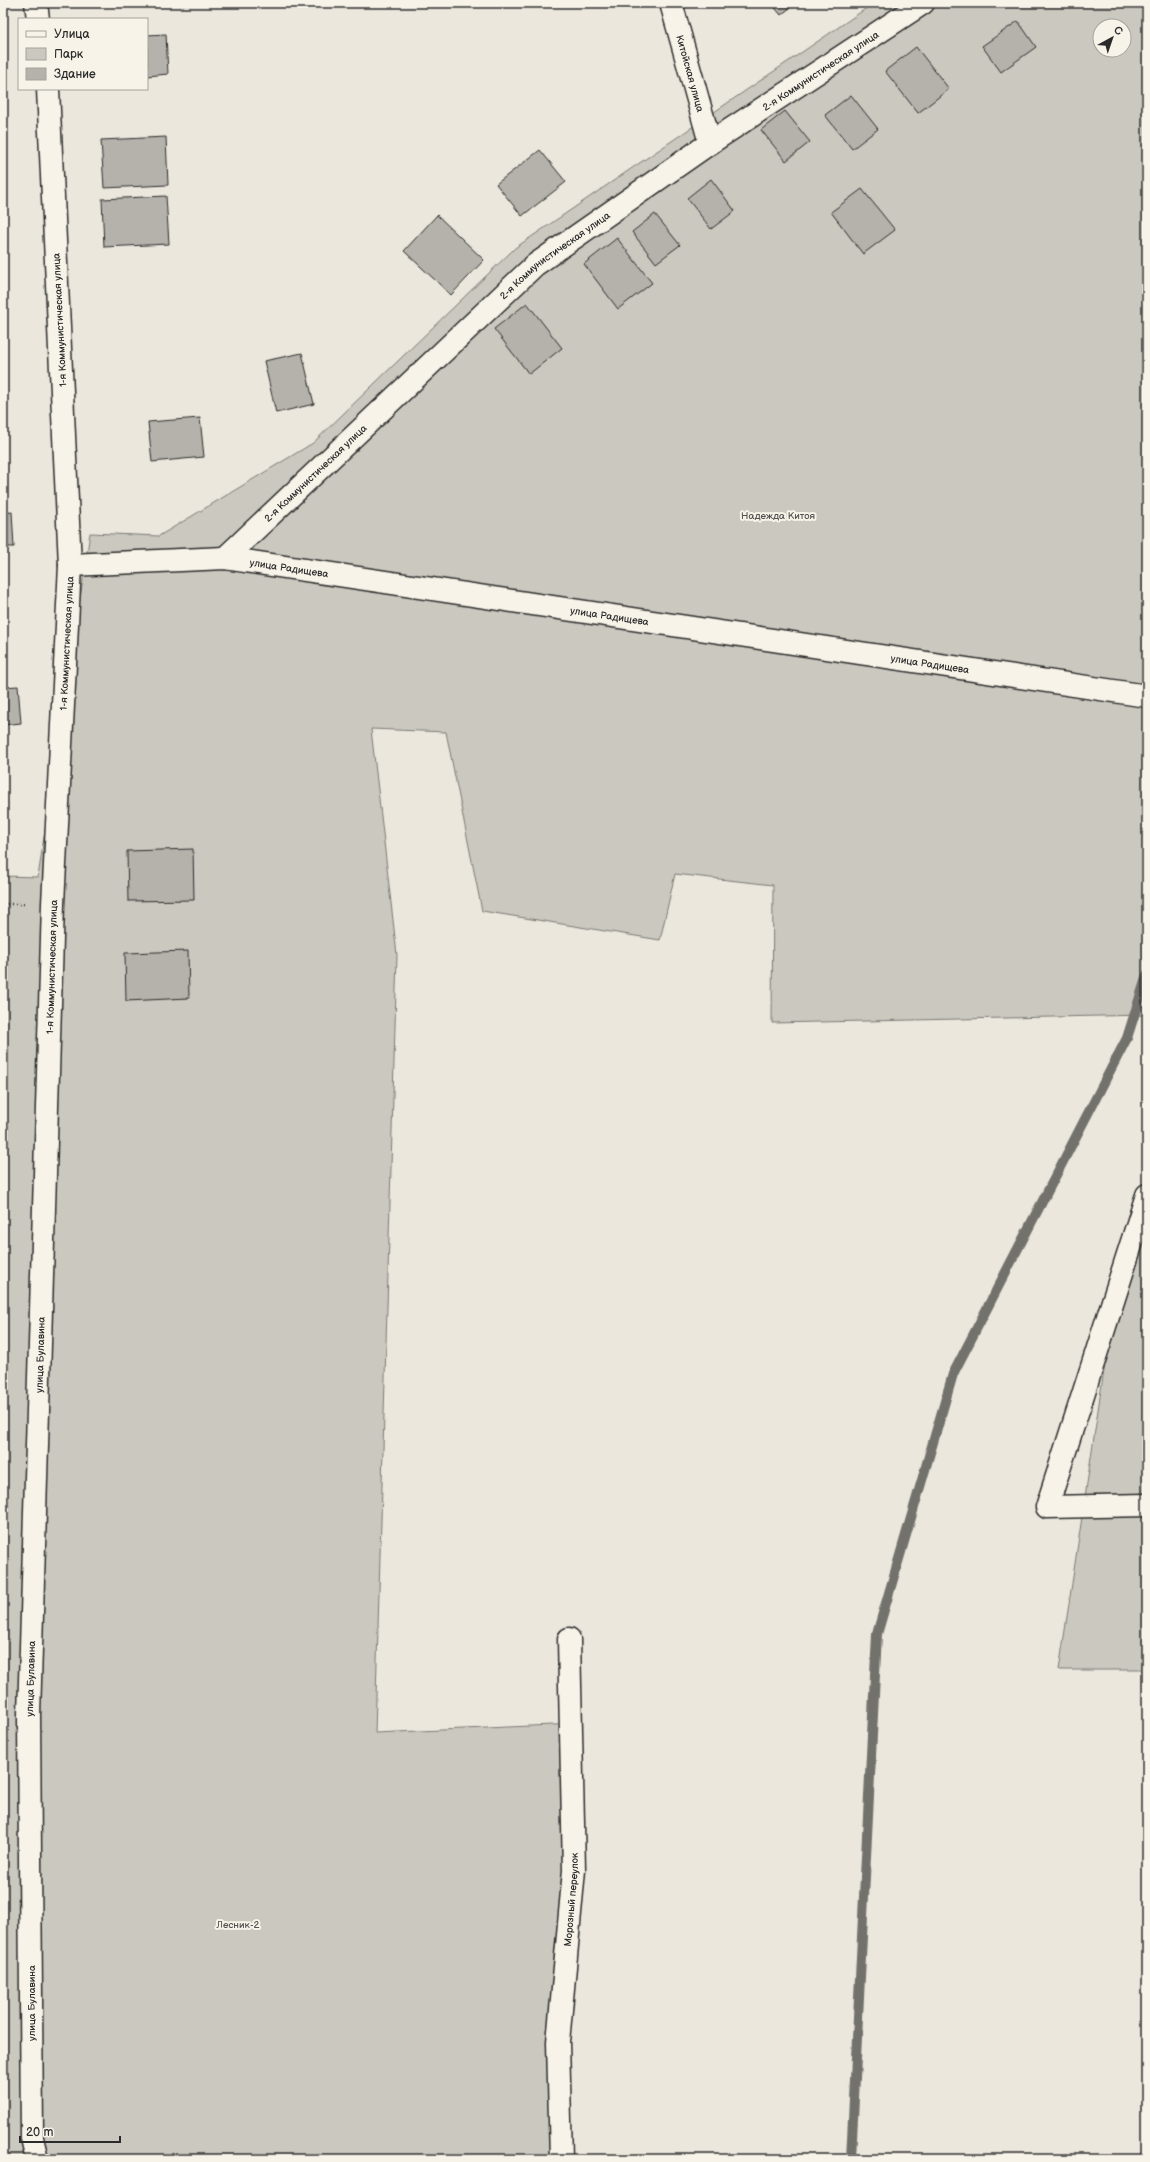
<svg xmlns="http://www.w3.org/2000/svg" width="1150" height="2162" font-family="'Balsamiq Sans',sans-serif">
  <rect width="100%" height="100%" fill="#ebe7dd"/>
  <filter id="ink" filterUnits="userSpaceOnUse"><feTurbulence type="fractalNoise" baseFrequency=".025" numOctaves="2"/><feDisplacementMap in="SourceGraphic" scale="8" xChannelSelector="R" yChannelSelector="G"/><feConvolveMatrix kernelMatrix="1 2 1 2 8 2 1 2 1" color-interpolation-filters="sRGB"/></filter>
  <g filter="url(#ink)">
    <g fill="#cbc8bf" stroke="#7b7a75" fill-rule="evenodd">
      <path d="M874,3h273v1012l-375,8 1,-138 -98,-11 -15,66 -178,-29 -36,-179 -75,-3 26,226 -22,778 200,-9 -11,435h-561v-1283l35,1 52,-344 69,3 154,-93 202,-195zM1100,26h24v24h-24z"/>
      <path d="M1147,1211v459h-88l53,-353z"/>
    </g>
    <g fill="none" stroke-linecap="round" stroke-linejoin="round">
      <path stroke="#72716c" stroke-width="10" d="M851,2159l26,-525 76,-260 174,-336 20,-63"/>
    </g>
    <g fill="#b5b2ab" stroke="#2b2b2b">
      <path d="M771,3h25l-15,12z"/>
      <path d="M1018,21l18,26 -35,25 -19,-26z"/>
      <path d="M166,34l2,40 -21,2v-41z"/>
      <path d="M916,47l33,42 -31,24 -33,-42z"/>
      <path d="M851,95l27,34 -26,20 -27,-34z"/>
      <path d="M785,111l25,31 -24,19 -25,-31z"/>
      <path d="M166,137l2,48 -64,3 -3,-48z"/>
      <path d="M540,150l26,32 -44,34 -26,-32z"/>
      <path d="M711,179l24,32 -24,18 -24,-31z"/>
      <path d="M862,189l33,41 -32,24 -32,-42z"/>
      <path d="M166,196l3,48 -65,3 -2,-48z"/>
      <path d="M655,214l25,31 -24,18 -24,-31z"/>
      <path d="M437,215l47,45 -33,35 -47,-44z"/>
      <path d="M617,238l35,45 -34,26 -34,-45z"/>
      <path d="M527,303l35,45 -33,26 -35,-45z"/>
      <path d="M302,353l12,51 -38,9 -12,-52z"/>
      <path d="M200,418l4,39 -52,5 -4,-40z"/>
      <path d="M12,512l2,35h-11v-34z"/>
      <path d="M18,686l3,37 -18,2v-38z"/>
      <path d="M193,849l1,51 -66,1 -1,-50z"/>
      <path d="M188,951l1,47 -63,3 -1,-48z"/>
    </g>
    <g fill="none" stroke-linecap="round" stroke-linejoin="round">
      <defs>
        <g id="street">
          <path d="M36,3l2,16"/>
          <path id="s1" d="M671,3l39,140"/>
          <path id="s2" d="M225,558l310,-293 175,-122 213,-140"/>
          <path id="s3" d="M70,565l155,-7 922,138"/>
          <path d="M1147,1195l-100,312 100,-2"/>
          <path id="s4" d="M37,2159l-5,-21 -3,-423 24,-811 17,-339 -22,-476"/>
          <path id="s5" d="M561,2159l-3,-117 16,-172 -5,-231"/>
        </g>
      </defs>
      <use href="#street" stroke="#2b2b2b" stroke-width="25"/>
      <path stroke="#2b2b2b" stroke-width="2.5" stroke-dasharray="1 3" stroke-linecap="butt" d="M3,904h21"/>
      <use href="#street" stroke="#f7f3e8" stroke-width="22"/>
    </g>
  </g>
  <g text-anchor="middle" stroke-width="4" stroke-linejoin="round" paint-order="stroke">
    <g font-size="10" fill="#2b2b2b" stroke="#f7f3e8">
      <text dy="4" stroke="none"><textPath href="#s2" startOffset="772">2-я Коммунистическая улица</textPath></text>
      <text dy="4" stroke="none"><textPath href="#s1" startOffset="73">Китойская улица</textPath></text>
      <text dy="4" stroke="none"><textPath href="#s2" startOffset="448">2-я Коммунистическая улица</textPath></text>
      <text transform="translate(59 320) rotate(-93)" y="4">1-я Коммунистическая улица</text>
      <text dy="4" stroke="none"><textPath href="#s2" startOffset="124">2-я Коммунистическая улица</textPath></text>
      <text dy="4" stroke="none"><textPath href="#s3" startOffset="220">улица Радищева</textPath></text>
      <text dy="4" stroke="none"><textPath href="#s3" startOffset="544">улица Радищева</textPath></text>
      <text dy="4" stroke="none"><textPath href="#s4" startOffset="1517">1-я Коммунистическая улица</textPath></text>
      <text dy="4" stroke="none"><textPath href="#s3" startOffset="868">улица Радищева</textPath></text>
      <text dy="4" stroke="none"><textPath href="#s4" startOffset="1193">1-я Коммунистическая улица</textPath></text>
      <text dy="4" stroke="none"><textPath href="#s4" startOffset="805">улица Булавина</textPath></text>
      <text dy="4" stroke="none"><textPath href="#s4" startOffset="481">улица Булавина</textPath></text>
      <text dy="4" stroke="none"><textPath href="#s5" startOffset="260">Морозный переулок</textPath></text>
      <text transform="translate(31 2003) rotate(-90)" y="4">улица Булавина</text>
    </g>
    <g font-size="10" fill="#535250" stroke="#f7f3e8">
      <text x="778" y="519">Надежда Китоя</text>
      <text x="238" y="1928">Лесник-2</text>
    </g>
  </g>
  <rect width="1150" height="2162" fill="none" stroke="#f7f3e8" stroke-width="16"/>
  <rect x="8" y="8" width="1134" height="2146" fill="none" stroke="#2b2b2b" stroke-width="1.5" filter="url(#ink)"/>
  <rect x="18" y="18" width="130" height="72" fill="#f7f3e8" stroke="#a5a39c"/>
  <rect x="26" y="31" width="20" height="6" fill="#f7f3e8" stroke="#a5a39c"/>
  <text x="54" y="38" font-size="12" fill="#2b2b2b">Улица</text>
  <rect x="26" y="48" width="20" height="12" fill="#cbc8bf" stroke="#a5a39c"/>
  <text x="54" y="58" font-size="12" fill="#2b2b2b">Парк</text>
  <rect x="26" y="68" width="20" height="12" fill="#b5b2ab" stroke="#a5a39c"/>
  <text x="54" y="78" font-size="12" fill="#2b2b2b">Здание</text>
  <g transform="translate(1112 38) rotate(40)"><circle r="19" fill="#f7f3e8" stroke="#a5a39c"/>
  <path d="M0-3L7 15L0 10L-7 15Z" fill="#2b2b2b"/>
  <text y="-6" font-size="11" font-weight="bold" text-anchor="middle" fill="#2b2b2b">С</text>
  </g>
  <path d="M20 2136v6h100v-6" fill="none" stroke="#2b2b2b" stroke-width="2"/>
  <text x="26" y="2136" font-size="12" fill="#2b2b2b" stroke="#f7f3e8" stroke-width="3" paint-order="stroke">20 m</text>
</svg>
